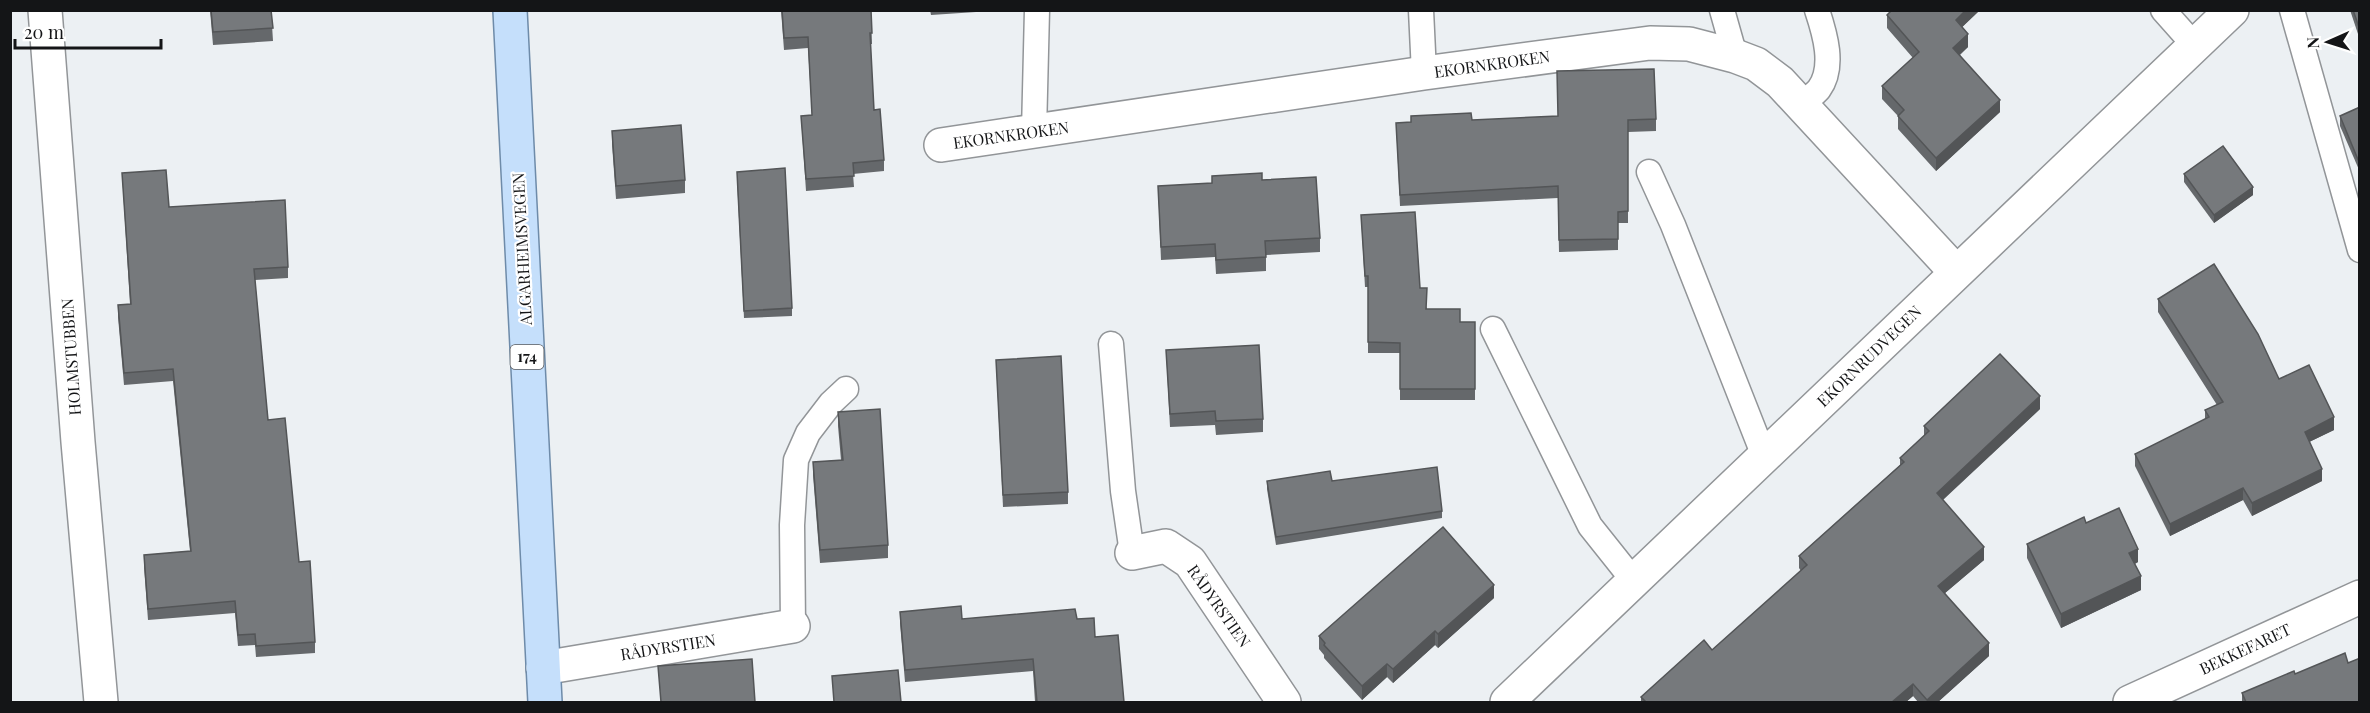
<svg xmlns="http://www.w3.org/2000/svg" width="2370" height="713" font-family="'Playfair Display',serif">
  <rect width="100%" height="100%" fill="#ecf0f3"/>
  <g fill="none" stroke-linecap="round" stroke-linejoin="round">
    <defs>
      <g id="service">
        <path d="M1421,10l3,63"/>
        <path d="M1722,10l13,46"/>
        <path d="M2163,10l32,36"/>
        <path d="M2292,10l68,240"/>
        <path d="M1801,105c5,-5 13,-10 18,-16 16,-22 6,-55 -2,-79"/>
        <path d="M1034,132l3,-122"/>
        <path d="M1649,172l24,53 91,231"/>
        <path d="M1493,329l97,197 43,54"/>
        <path d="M1111,344l12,147 9,62"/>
        <path d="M793,626l-1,-101 4,-65 12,-27 23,-30 15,-14"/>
      </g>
      <g id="minor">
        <path d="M45,10l33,432 23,260"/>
        <path d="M941,145l483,-72 226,-30 39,1 46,12 21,8 24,18 176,190"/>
        <path d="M1132,553l34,-7 24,16 94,140"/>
        <path d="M543,668l250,-42"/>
        <path d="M2130,702l230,-105"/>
      </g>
      <path id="secondary" d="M1507,702l725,-692"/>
      <path id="primary" d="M510,10l35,692"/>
    </defs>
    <use href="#service" stroke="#929598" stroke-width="27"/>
    <use href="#minor" stroke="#929598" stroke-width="36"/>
    <use href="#secondary" stroke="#929598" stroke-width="36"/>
    <use href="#primary" stroke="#6e8ba9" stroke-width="36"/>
    <use href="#service" stroke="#fff" stroke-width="24"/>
    <use href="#minor" stroke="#fff" stroke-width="33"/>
    <use href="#secondary" stroke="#fff" stroke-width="33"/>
    <use href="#primary" stroke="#c5dffb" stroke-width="33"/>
  </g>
  <g fill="#65686b">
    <path d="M210,10h61l2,31 -60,4z"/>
    <path d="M781,10h90l1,34h-2l4,66 10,50v11l-31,3 1,13 -48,4 -5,-75 11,-1 -4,-67 -24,2z"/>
    <path d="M930,10h76l-75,5z"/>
    <path d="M1892,10h88l-18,17 6,20 -8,8 40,57 -64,59 -38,-42v-13l-16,-17v-13l31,-28 -26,-30v-13z"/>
    <path d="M2350,10h10v30z"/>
    <path d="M2360,107v65l-20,-46v-10z"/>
    <path d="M1656,119v12l-28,1v91h-10v27l-59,2 -1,-54 -158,8 -4,-83 76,-3z"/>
    <path d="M612,131l73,49v13l-69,6 -4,-55z"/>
    <path d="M122,173l47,34 119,60v11l-33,2 13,140 47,222v11l-59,4 -1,-12 -17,1 -3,-33 -87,7 -4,-53v-12l46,-4 -17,-170 -49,4 -6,-68v-12l12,-1z"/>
    <path d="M2184,174l69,21 -39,28 -30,-41z"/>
    <path d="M737,180l55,128v8l-48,2z"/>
    <path d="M1262,180l58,58v14l-54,3v16l-50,3 -1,-17 -54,3 -3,-74z"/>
    <path d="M1361,215l59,73 7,21 33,13h15v78h-75v-47h-32v-66h-3z"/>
    <path d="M2158,299l121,80 55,51 -25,12 13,39 -70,35 -9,-16 -73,36 -35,-70v-12l70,-35v-9l12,-5 -59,-93z"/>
    <path d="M1166,350l97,69v13l-47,3 -1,-10 -45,2z"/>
    <path d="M996,360l72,132v12l-65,3z"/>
    <path d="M2040,409l-97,91 41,60 -39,33 44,63 -51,46h-20l-5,-6 -7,6h-265v-5l71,-47 89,-79 -2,-3v-12l101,-91v-7l24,-22v-10z"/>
    <path d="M838,412l50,133v13l-68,5 -7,-88v-13l28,-2 -3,-34z"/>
    <path d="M1267,481h65l110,30v7l-166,27 -9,-56z"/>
    <path d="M2086,523l52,39 -3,2 6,26 -80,38 -34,-70v-14z"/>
    <path d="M1494,598l-56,50 -3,-3 -42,38 -6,-6 -25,23 -38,-42v-3l-5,-6v-13z"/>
    <path d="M900,612l62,7h115l18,18 29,65h-89l-2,-31 -128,11 -5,-59z"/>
    <path d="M2348,663l12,39h-118v-9l53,-19z"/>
  </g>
  <g fill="#535557">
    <path d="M1966,10h14l-24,23v-13z"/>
    <path d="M1968,34v13l-15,13v-12z"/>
    <path d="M2000,100v12l-64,59v-13z"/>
    <path d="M2253,187v8l-39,28v-8z"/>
    <path d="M2040,396v13l-103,96v-12z"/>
    <path d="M2334,417v13l-29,14v-12z"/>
    <path d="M2322,469v12l-70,35v-13z"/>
    <path d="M2243,488v12l-73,36v-12z"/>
    <path d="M1984,547v13l-46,39v-13z"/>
    <path d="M2138,549v13l-9,4v-13z"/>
    <path d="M2141,576v14l-80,38v-14z"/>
    <path d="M1494,585v13l-56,50v-14z"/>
    <path d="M1435,631v14l-42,38v-14z"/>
    <path d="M1989,643v13l-51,46h-11v-2z"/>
    <path d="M1387,664v13l-25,23v-14z"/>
    <path d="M1913,684v12l-7,6h-14z"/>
  </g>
  <g fill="#76797c" stroke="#535557" stroke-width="1.5">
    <path d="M211,10h60l2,18 -60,4z"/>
    <path d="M782,10h89l1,23h-2l4,77 6,-1 4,51 -31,3 1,13 -48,3 -5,-63 11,-1 -4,-78 -24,1z"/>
    <path d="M1892,10h74l-10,10 12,14 -15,14 47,52 -64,58 -38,-42 6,-6 -22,-24 37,-34 -32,-37z"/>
    <path d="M2353,10h7v20z"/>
    <path d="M1654,69l2,50 -28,1v91l-10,1v27l-59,1 -1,-54 -158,9 -4,-72 15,-1v-6l60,-3 1,7 86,-4 -1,-45z"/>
    <path d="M2360,107v55h-1l-19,-46z"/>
    <path d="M681,125l4,55 -69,6 -4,-55z"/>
    <path d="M2223,146l30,41 -39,28 -30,-41z"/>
    <path d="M785,168l7,140 -48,3 -7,-139z"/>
    <path d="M166,170l3,37 116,-7 3,67 -34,2 14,151 17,-2 14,144 11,-1 5,81 -59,4 -1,-12 -17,1 -3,-34 -87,8 -4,-54 47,-4 -18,-182 -49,4 -6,-68 13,-1 -9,-131z"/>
    <path d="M1262,173v7l54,-3 4,61 -55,3 1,16 -50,3 -1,-16 -54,3 -3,-61 54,-3v-7z"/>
    <path d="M1415,212l5,76h7l-1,21h34v13h15v67h-75v-46l-32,-1v-66h-3l-4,-61z"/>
    <path d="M2214,264l44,70 21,45 30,-14 25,52 -29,15 17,37 -70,34 -9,-15 -73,36 -35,-70 74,-37 -4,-7 18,-8 -65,-103z"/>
    <path d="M1259,345l4,74 -47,2 -1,-10 -45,3 -4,-64z"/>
    <path d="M2000,354l40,42 -103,97 47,54 -46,39 51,57 -62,57 -14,-16 -21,18h-246l-5,-5 63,-57 8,10 95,-85 -8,-9 105,-94 -4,-4 29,-27 -5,-5z"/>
    <path d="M1061,356l7,136 -65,3 -7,-135z"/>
    <path d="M880,409l8,136 -68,5 -7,-88 30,-2 -5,-48z"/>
    <path d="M1437,467l5,44 -166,26 -9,-56 63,-10 2,10z"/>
    <path d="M2119,508l19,41 -9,4 12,23 -80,38 -34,-70 57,-27 2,6z"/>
    <path d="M1443,527l51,58 -56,49 -3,-3 -42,38 -6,-5 -25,22 -38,-41 1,-2 -6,-7z"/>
    <path d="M961,606l1,13 113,-10 2,10 17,-1 1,19 23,-2 6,67h-87l-4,-43 -128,11 -5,-58z"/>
    <path d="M2345,653l3,10 12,-5v44h-114l-4,-9 52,-22 1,3z"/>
    <path d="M752,659l3,43h-94l-3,-36z"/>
    <path d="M898,670l3,32h-67l-2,-26z"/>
  </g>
  <g text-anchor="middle" stroke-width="4.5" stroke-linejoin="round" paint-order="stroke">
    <rect fill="#fff" stroke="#5a5b5d" stroke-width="1.5" x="510.5" y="345" width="33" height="24" rx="4.5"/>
    <g font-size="15" font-weight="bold" fill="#141517">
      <text x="527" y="362">174</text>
    </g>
    <g font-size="16" fill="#141517" stroke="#fff">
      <text transform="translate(1492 64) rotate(-8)" y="6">EKORNKROKEN</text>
      <text transform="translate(1011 135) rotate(-8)" y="6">EKORNKROKEN</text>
      <text transform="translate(522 249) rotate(-93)" y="6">ALGARHEIMSVEGEN</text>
      <text transform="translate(1869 356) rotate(-44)" y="6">EKORNRUDVEGEN</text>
      <text transform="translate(71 357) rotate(-94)" y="6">HOLMSTUBBEN</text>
      <text transform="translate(1219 606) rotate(55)" y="6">RÅDYRSTIEN</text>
      <text transform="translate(668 647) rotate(-9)" y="6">RÅDYRSTIEN</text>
      <text transform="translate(2245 649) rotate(-25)" y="6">BEKKEFARET</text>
    </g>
  </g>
  <rect width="2370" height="713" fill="none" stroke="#141517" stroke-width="24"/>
  <g transform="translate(2328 42) rotate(267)" stroke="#ffffff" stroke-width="4.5" paint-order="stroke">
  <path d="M0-4.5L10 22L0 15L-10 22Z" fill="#141517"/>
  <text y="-9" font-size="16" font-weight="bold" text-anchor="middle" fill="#141517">N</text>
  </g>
  <path d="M15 39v9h146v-9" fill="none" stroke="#141517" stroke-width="3"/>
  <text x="24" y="39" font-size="18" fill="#141517" stroke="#ffffff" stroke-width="4.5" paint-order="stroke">20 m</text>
</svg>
